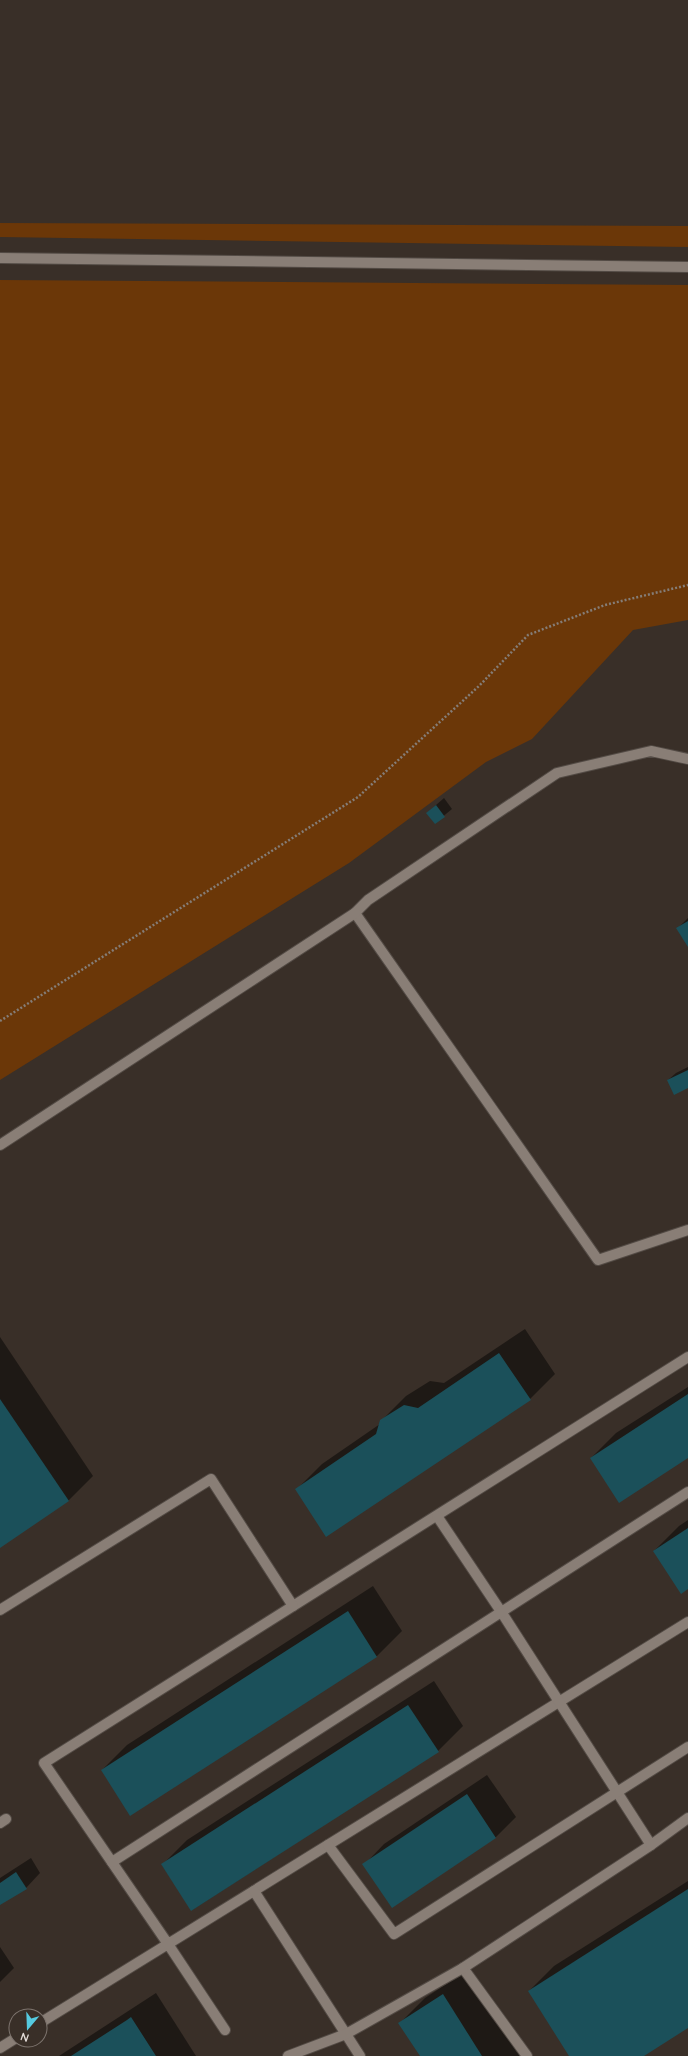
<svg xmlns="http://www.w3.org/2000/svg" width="688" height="2056" font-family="Quicksand,sans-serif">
  <rect width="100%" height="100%" fill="#392f28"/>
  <g fill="#6b3708">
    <path d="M0,223l688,3v21l-688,-10z"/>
    <path d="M0,280l688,5v335l-55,10 -101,109 -46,23 -137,101 -349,217z"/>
  </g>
  <g fill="#0007">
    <path d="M444,798l8,11 -17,14 -8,-10z"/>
    <path d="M688,918v27l-10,-17z"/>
    <path d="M688,1067v20l-20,-7 8,-7z"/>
    <path d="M525,1329l30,45 -25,25 -233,90 25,-25 58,-40 1,-3 25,-25 24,-15 14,2z"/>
    <path d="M0,1337l93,139 -25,25 -68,45z"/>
    <path d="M688,1387v70l-97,1 25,-25z"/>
    <path d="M688,1520v68l-34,-37 25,-25z"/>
    <path d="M373,1586l29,45 -25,25 -246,158 -29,-44 25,-25z"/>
    <path d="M434,1681l29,45 -25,25 -246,159 -30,-45 25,-25z"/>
    <path d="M487,1775l29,42 -20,20 -104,70 -28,-42 20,-21z"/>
    <path d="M31,1858l9,15 -14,15 -26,16v-26z"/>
    <path d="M688,1881v146l-46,29h-72l-41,-65 25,-25z"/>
    <path d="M0,1947l14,21 -14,14z"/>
    <path d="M468,1970l55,86h-102l-21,-33 25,-25z"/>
    <path d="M156,1993l40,63h-137z"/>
  </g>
  <g fill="#1b505a">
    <path d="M436,805l9,12 -10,7 -9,-11z"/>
    <path d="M688,921v26l-12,-19z"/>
    <path d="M688,1070v18l-14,7 -7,-15z"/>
    <path d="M499,1353l32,47 -205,137 -31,-48 81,-55 4,-14 24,-15 14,3z"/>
    <path d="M688,1394v64l-69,45 -29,-45z"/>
    <path d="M0,1399l69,102 -69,47z"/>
    <path d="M688,1528v61l-7,5 -28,-43z"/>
    <path d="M348,1611l29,46 -247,159 -29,-46z"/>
    <path d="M408,1705l31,47 -248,159 -30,-47z"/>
    <path d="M467,1794l29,44 -104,70 -30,-44z"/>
    <path d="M16,1872l11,17 -27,16v-22z"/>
    <path d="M688,1889v139l-44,28h-75l-41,-65z"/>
    <path d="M443,1994l39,62h-62l-22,-33z"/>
    <path d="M131,2017l25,39h-85l56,-36z"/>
  </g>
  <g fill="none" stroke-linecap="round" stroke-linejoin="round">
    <defs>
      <g id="service">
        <path d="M688,759l-37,-8 -94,22 -189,127 -13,13 243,347 90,-30"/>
        <path d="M0,1145l355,-232"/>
        <path d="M688,1357l-644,406 124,181 520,-322"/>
        <path d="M437,1516l65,97 149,232 -188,123 64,88"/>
        <path d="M0,1610l211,-131 82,127"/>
        <path d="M0,1823l6,-4"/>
        <path d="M328,1845l66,89 294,-187"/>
        <path d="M651,1845l37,-27"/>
        <path d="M112,1862l576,-370"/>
        <path d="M254,1891l106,165"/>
        <path d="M40,2023l128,-79 57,86"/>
        <path d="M0,2048l16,-10"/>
        <path d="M288,2056l58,-22 117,-66"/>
      </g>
      <path id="minor" d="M0,258l688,9"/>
    </defs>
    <use href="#service" stroke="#534b45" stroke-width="12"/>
    <use href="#minor" stroke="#534b45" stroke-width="12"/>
    <path stroke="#857d77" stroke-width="2.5" stroke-dasharray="2 2" stroke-linecap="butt" d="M0,1021l358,-224 121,-111 49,-51 77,-30 83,-20"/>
    <use href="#service" stroke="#897e76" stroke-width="10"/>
    <use href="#minor" stroke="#897e76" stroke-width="10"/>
  </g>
  <g transform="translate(28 2028) rotate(199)"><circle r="19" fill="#392f28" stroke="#7e756f"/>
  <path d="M0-3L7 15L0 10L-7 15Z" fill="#55cae0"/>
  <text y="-6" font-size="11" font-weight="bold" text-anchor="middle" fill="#e5deda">N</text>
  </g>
</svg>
